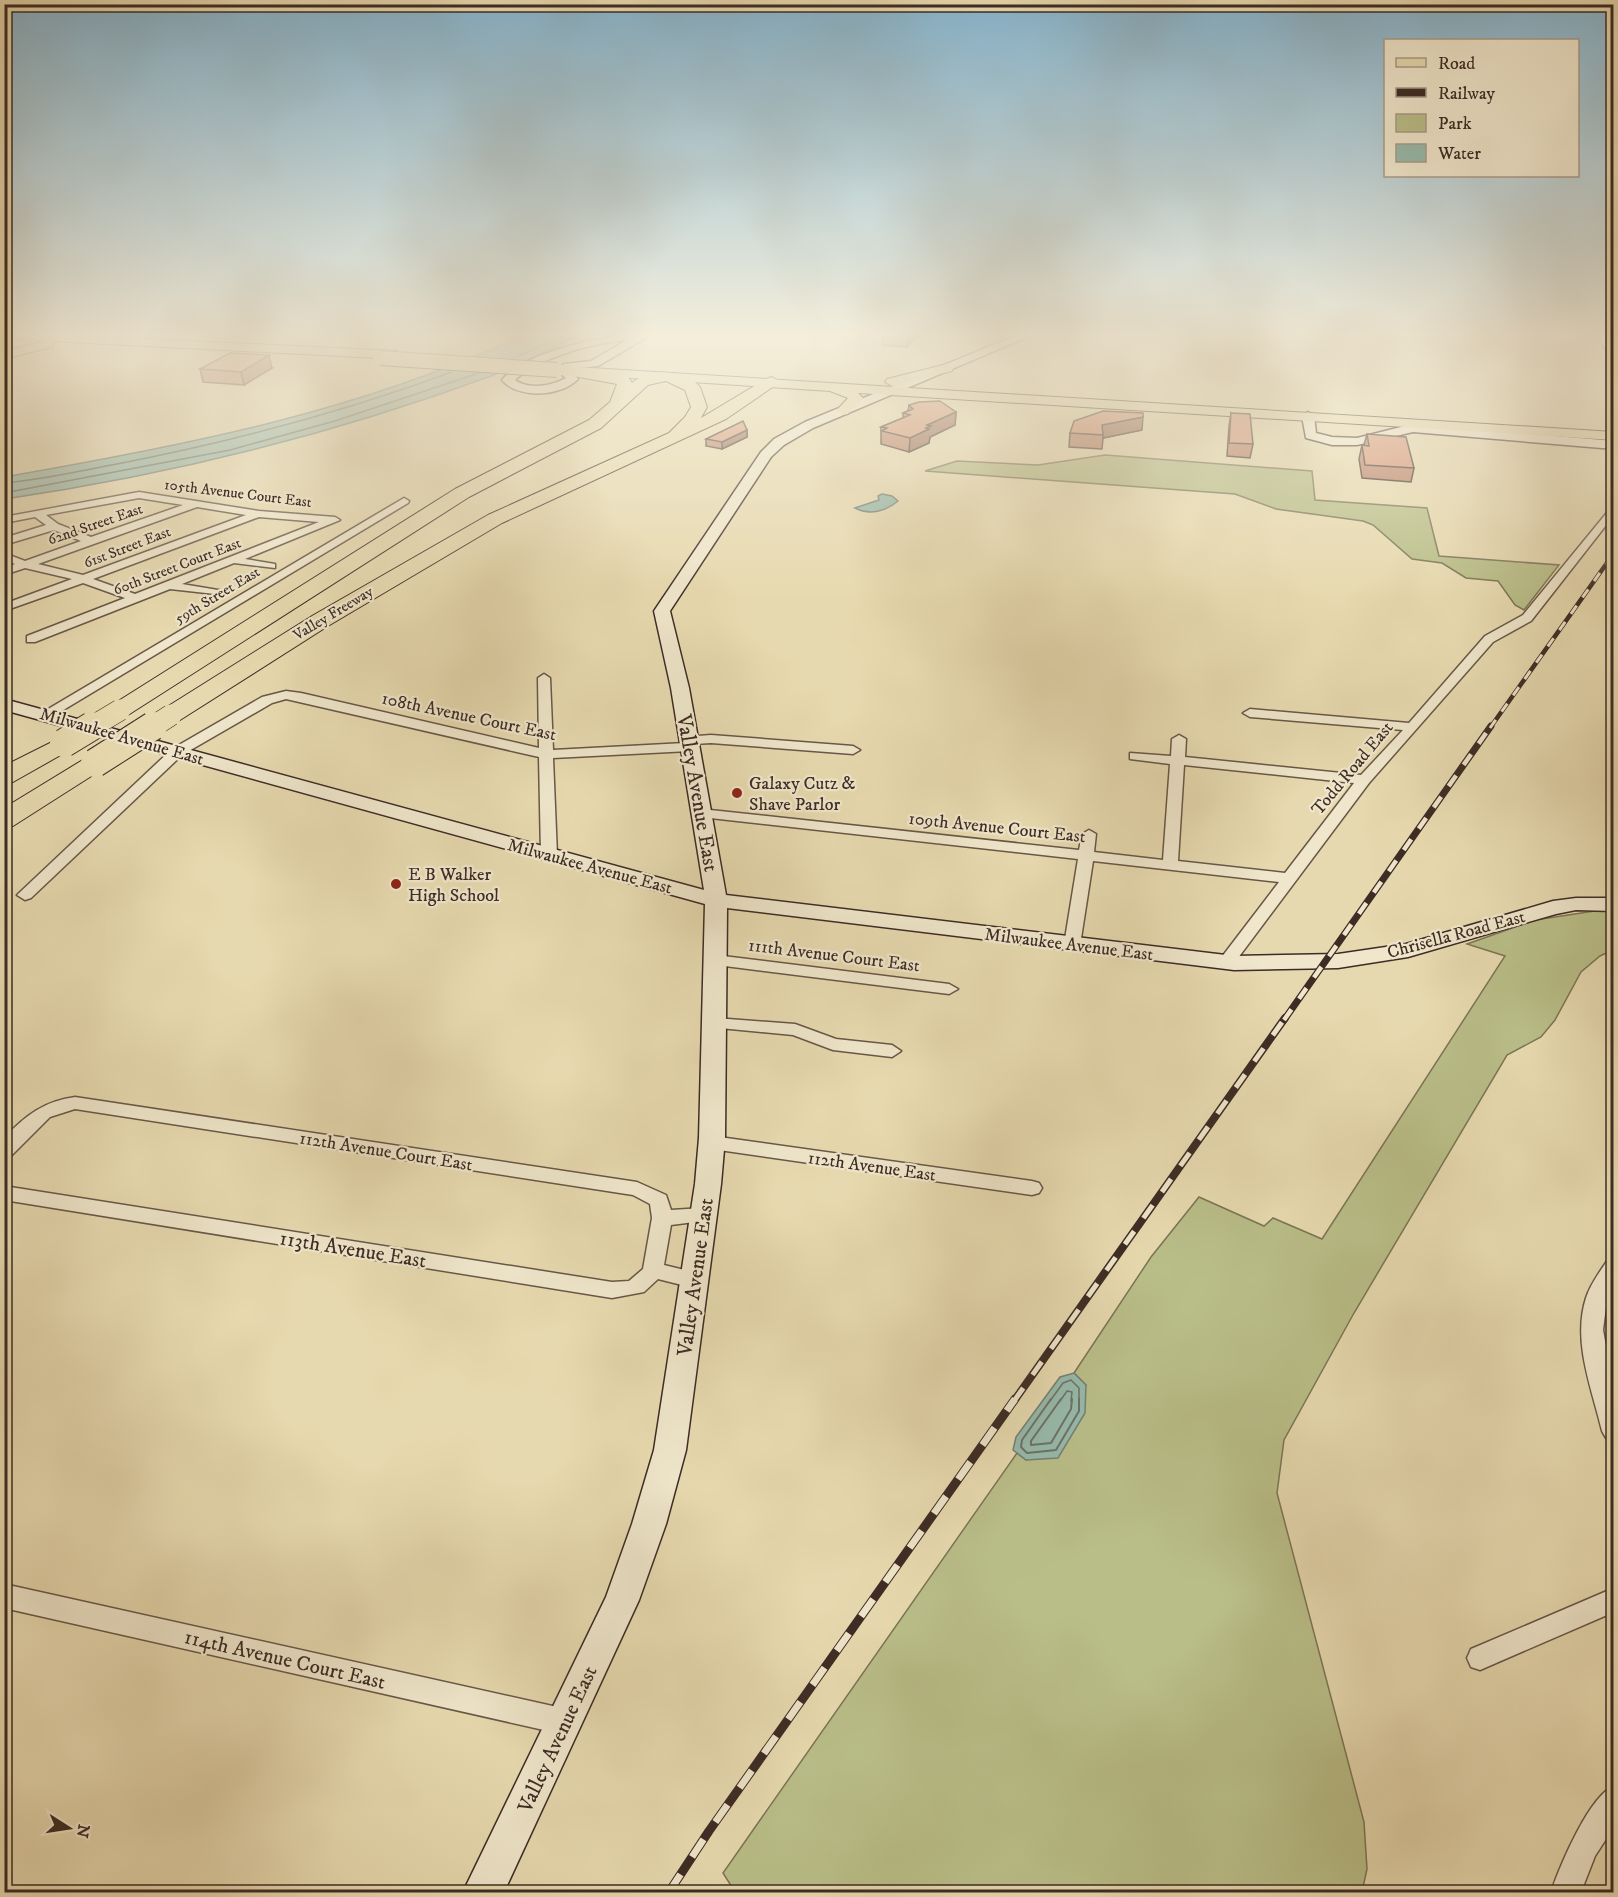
<svg xmlns="http://www.w3.org/2000/svg" width="1618" height="1897" font-family="'IM FELL DW Pica',serif">
  <rect width="100%" height="100%" fill="#e7d9af"/>
  <filter id="stains"><feTurbulence type="fractalNoise" baseFrequency=".00333" numOctaves="4"/><feColorMatrix values="0 0 0 0 .2 0 0 0 0 .09 0 0 0 0 .02 0 0 0 .5 -.17"/></filter>
  <radialGradient id="worn" r=".72"><stop offset=".6" stop-color="#630" stop-opacity="0"/><stop offset="1" stop-color="#630" stop-opacity=".3"/></radialGradient>
  <g fill="#b9be88" stroke="#7b7556" stroke-width="1.5">
    <path d="M1105,455l207,16 3,29 112,8 12,48 120,9 -35,45 -9,-5 -17,-24 -32,-3 -24,-15 -30,-4 -39,-34 -10,-4 -87,-12 -41,-15 -310,-23 32,-10 81,4z"/>
    <path d="M1601,910l12,1v39l-13,6 -19,16 -26,48 -14,17 -34,18 -153,258 -70,127 -7,53 87,329 3,47 -5,23h-627l-12,-19 294,-420 9,7 60,-75 -12,-12 77,-116 48,-60 65,29 9,-8 49,21 183,-283 -38,-12 68,-24z"/>
  </g>
  <g fill="#97baac" stroke="#738176" stroke-width="1.5">
    <path d="M529,332h57c-32,15 -63,32 -95,44 -157,58 -321,99 -486,123l-1,-22c179,-31 361,-66 525,-145z"/>
    <path d="M882,494l10,2 6,5c-12,10 -28,15 -43,7l24,-8 -1,-4z"/>
    <path d="M1074,1373l12,12 -1,28 -27,45 -32,2 -13,-10 3,-13 44,-60z"/>
  </g>
  <g fill="none" stroke-linecap="round" stroke-linejoin="round">
    <g stroke="#6a7368" stroke-width="1.5">
      <path d="M514,358l58,-26"/>
      <path d="M4,483c38,-3 75,-12 113,-19 114,-22 226,-52 335,-92"/>
      <path d="M4,493l226,-43 105,-29 144,-48"/>
      <path d="M1050,1401l13,-18 8,-3 8,8v13"/>
      <path d="M1060,1401l7,-10 5,1 -1,9"/>
    </g>
    <g stroke="#6a7368" stroke-width="2">
      <path d="M1051,1399l-29,41 -1,7 6,6 29,-3 23,-39v-12"/>
      <path d="M1061,1399l-30,42v4l20,-2 20,-34 1,-10"/>
    </g>
    <defs>
      <g id="street">
        <path d="M139,492l120,19 76,6 5,3 -95,39 30,5v4l-41,-5 -52,21 42,7v4l-54,-6 -135,53h-8v-6l98,-38 -42,-15 -79,28v-7l68,-25 -47,-11 -21,7v-7l11,-4 -11,-4v-7l21,8 56,-20 -27,-11 -50,15v-7l42,-13 -11,-8 -31,6v-6zM139,498l44,7 -92,32 -33,-13 -12,-9zM197,507l49,8 -163,60 -45,-11zM259,517l60,5 -184,72 -42,-15z"/>
        <path d="M404,498l5,3 -1,2 -358,215h-10l-2,-3z"/>
        <path d="M1614,504v11l-83,106 -38,21 -124,141 -137,183 -6,1 -8,-5 61,-80 -186,-21 -13,84 -8,5 -8,-5 14,-86 -377,-42 -7,-4 7,-4 378,41 3,-16 7,-4 7,4 -2,18 69,8 7,-96 -40,-5v-6l41,3 1,-17 7,-4 7,4 -1,18 176,18 42,-45 -153,-13 -7,-4 7,-4 159,14 76,-87 38,-21zM1184,765l170,18 -69,90 -107,-12z"/>
        <path d="M544,674l6,4 3,72 132,-7 -3,-3 2,-3 27,-2 142,11 7,4 -7,4 -142,-11 -17,1 3,3 -7,4 -137,7 4,97 -8,5 -8,-5 -2,-98 -253,-58 -14,4 -90,52 -151,143 -6,2 -8,-5 155,-146 90,-52 24,-6 15,2 238,55 -1,-70z"/>
        <path d="M715,955l234,29 9,5 -9,5 -240,-30 -2,-4 2,-4z"/>
        <path d="M715,1018l80,6 41,15 56,6 9,6 -9,6 -59,-7 -40,-15 -84,-8 -3,-4z"/>
        <path d="M75,1097l562,85 29,13 5,15 32,-2 7,2 3,5 -3,5 -39,5 -7,40 37,9 4,6 -4,6 -7,2 -36,-9 -14,13 -32,6 -608,-98v-14l608,96 17,-1 14,-12 9,-51 -2,-14 -17,-9 -558,-86 -25,8 -39,39 -7,2v-20c21,-22 40,-37 71,-41z"/>
        <path d="M712,1136l320,45 7,2 3,5 -3,5 -7,2 -327,-47 -3,-5 3,-5z"/>
        <path d="M1614,1259v26l-7,14 -4,31 11,58v52l-8,-2 -4,-7c-10,-42 -30,-90 -16,-133 4,-13 13,-25 21,-37z"/>
        <path d="M4,1584l562,125 10,4 4,9 -4,9 -10,4 -562,-127z"/>
        <path d="M1614,1588v24l-134,58 -9,-3 -4,-9 4,-9z"/>
        <path d="M1614,1786v41l-19,29 -14,36h-30c9,-26 38,-96 63,-106z"/>
      </g>
      <g id="secondary">
        <path d="M1025,332h14l-226,96 -29,17 -13,12 -101,154 19,77 37,207 508,61 104,-2 68,-10 147,-43 23,-3h38v13l-38,-1 -20,4 -148,43 -70,11 -104,2 -507,-62 -2,230 -4,46 -35,266 -20,74 -27,76 -135,292h-41l143,-295 26,-73 22,-74 41,-266 4,-46 6,-234 -701,-194v-11l700,191 -33,-202 -17,-77 107,-159 13,-13 31,-17z"/>
        <path d="M1594,332h10l10,13v12l-4,-1z"/>
        <path d="M641,333l5,3 -2,3 -46,27 -28,3 8,10c-17,18 -60,20 -76,1 24,-29 102,-44 139,-47zM627,340l-36,21 -27,3 -8,6 10,8c-15,8 -37,12 -51,2 23,-22 80,-38 112,-40z"/>
        <path d="M1308,412l6,4 2,17 16,4 25,1 56,-14 201,17v8l-201,-17 -56,13h-25l-26,-7 -4,-22z"/>
      </g>
      <g id="primary">
        <path d="M4,332l393,19 6,4 -6,4 -346,-18 3,3 -2,3 -48,12v-8l42,-10 -42,-2z"/>
        <path d="M947,364l6,4 -1,3 -60,15 -7,-4 2,-3z"/>
        <path d="M575,367l1039,65v8l-756,-47 5,5 -15,16 -5,1 -7,-4 12,-13 -18,-7 -260,-17 -1,-3z"/>
      </g>
      <g id="highway">
        <path d="M562,365l66,12 4,6c18,-15 53,-14 68,4l7,20 -6,11 65,-39 6,-2 8,5 -54,37 -224,104 -174,103 -148,94 -9,2 -9,-2 -3,-5 3,-5 150,-94 176,-101 181,-82 16,-16 6,-10 -6,-17 -19,-9 -18,4 -47,43 -132,69 -341,218 -8,2 -8,-2 -4,-5 4,-5 343,-216 134,-69 21,-18 7,-18 -60,-11 -3,-3 3,-3z"/>
        <path d="M64,736l9,2 3,5 -3,5 -60,34 -9,3v-19z"/>
        <path d="M95,755l9,3 4,5 -4,5 -91,58 -9,2v-20l82,-50z"/>
      </g>
    </defs>
    <use href="#street" stroke="#685748" stroke-width="3"/>
    <use href="#secondary" stroke="#3d2c25" stroke-width="3"/>
    <use href="#primary" stroke="#3d2c25" stroke-width="2"/>
    <use href="#highway" stroke="#3d2c25" stroke-width="2"/>
    <use href="#street" fill="#efe6cb" fill-rule="evenodd"/>
    <use href="#secondary" fill="#efe6cb" fill-rule="evenodd"/>
    <use href="#primary" fill="#e7d9af" fill-rule="evenodd"/>
    <use href="#highway" fill="#e7d9af" fill-rule="evenodd"/>
    <defs>
      <path id="rail-far3" d="M1490,728l124,-175"/>
      <path id="rail-far2" d="M1284,1020l207,-294"/>
      <path id="rail-far1" d="M1014,1401l271,-383"/>
      <path id="rail" d="M669,1892l40,-61 306,-432"/>
    </defs>
    <use href="#rail-far3" stroke="#3d2c25" stroke-width="4.5"/>
    <use href="#rail-far2" stroke="#3d2c25" stroke-width="7"/>
    <use href="#rail-far1" stroke="#3d2c25" stroke-width="8"/>
    <use href="#rail" stroke="#3d2c25" stroke-width="9"/>
    <use href="#rail-far3" stroke="#efe6cb" stroke-width="3" stroke-dasharray="10" stroke-linecap="butt"/>
    <use href="#rail-far2" stroke="#efe6cb" stroke-width="4.5" stroke-dasharray="13" stroke-linecap="butt"/>
    <use href="#rail-far1" stroke="#efe6cb" stroke-width="5" stroke-dasharray="16" stroke-linecap="butt"/>
    <use href="#rail" stroke="#efe6cb" stroke-width="7" stroke-dasharray="21" stroke-linecap="butt"/>
    <defs>
      <path id="primary-bridge" d="M380,358l177,12"/>
      <g id="highway-bridge-far1">
        <path d="M90,728l30,-18"/>
        <path d="M151,728l20,-13"/>
      </g>
      <g id="highway-bridge">
        <path d="M64,743l28,-17"/>
        <path d="M95,763l58,-37"/>
      </g>
    </defs>
    <use href="#primary-bridge" stroke="#3d2c25" stroke-width="16" stroke-linecap="butt"/>
    <use href="#highway-bridge-far1" stroke="#3d2c25" stroke-width="22" stroke-linecap="butt"/>
    <use href="#highway-bridge" stroke="#3d2c25" stroke-width="30" stroke-linecap="butt"/>
    <use href="#primary-bridge" stroke="#e7d9af" stroke-width="14"/>
    <use href="#highway-bridge-far1" stroke="#e7d9af" stroke-width="21"/>
    <use href="#highway-bridge" stroke="#e7d9af" stroke-width="28"/>
  </g>
  <g fill="#b87c62" stroke="#3d2c25" stroke-width="1.5">
    <path d="M920,332l-13,15 -25,-2 1,-12z"/>
    <path d="M272,368l-28,17 -41,-3 -3,-13z"/>
    <path d="M909,405l47,7 -1,13 -25,12 -1,6 -20,9 -28,-8v-17l22,-9v-5l5,-2z"/>
    <path d="M1231,413l22,31 -3,14 -23,-2 2,-30z"/>
    <path d="M747,430v7l-25,12 -16,-3v-7z"/>
    <path d="M1142,430l-39,8 -1,11 -33,-2 1,-14z"/>
    <path d="M1367,434l47,34 -3,14 -49,-4 -3,-19 3,-14h2z"/>
  </g>
  <g fill="#966550" stroke="#3d2c25" stroke-width="1.5">
    <path d="M910,332h10l-13,15 1,-12z"/>
    <path d="M269,355l3,13 -28,17 -3,-13z"/>
    <path d="M956,412l-1,13 -25,12 -1,6 -20,9 1,-14 17,-13z"/>
    <path d="M1143,417l-1,13 -39,8 -1,-13z"/>
    <path d="M747,430v7l-25,12v-7z"/>
  </g>
  <g fill="#d69072" stroke="#3d2c25" stroke-width="1.5">
    <path d="M884,332h26l-2,3 -25,-2z"/>
    <path d="M230,353l39,2 -28,17 -41,-3z"/>
    <path d="M940,401l16,11 -29,13 4,1 -5,2 3,1 -19,9 -28,-7 5,-3 -6,-1 29,-12 -7,-2 10,-4 -4,-4 10,-3z"/>
    <path d="M1103,411l40,2v4l-41,8 1,10 -33,-2 4,-12z"/>
    <path d="M1231,413l19,1 3,30 -24,-1z"/>
    <path d="M743,421l4,9 -25,12 -16,-3z"/>
    <path d="M1367,434l39,3 8,31 -49,-3 -3,-20 7,1z"/>
  </g>
  <linearGradient id="sky" x2="0" y2="1"><stop stop-color="#87b6d0"/><stop offset="0.56" stop-color="#f4eedb"/><stop offset="1" stop-color="#f4eedb" stop-opacity="0"/></linearGradient>
  <rect width="1618" height="598" fill="url(#sky)"/>
  <g fill="#8f2418" stroke="#efe6cb" stroke-width="2">
    <circle cx="737" cy="793" r="6"/>
    <circle cx="396" cy="884" r="6"/>
  </g>
  <g text-anchor="middle" stroke-width="4.5" stroke-linejoin="round" paint-order="stroke">
    <g font-size="15" fill="#3d2c25" stroke="#efe6cb">
      <text transform="translate(238 493) rotate(7)" y="5">105th Avenue Court East</text>
      <text transform="translate(95 524) rotate(-19)" y="5">62nd Street East</text>
      <text transform="translate(127 547) rotate(-21)" y="5">61st Street East</text>
      <text transform="translate(177 566) rotate(-21)" y="5">60th Street Court East</text>
      <text transform="translate(217 595) rotate(-31)" y="5">59th Street East</text>
      <text transform="translate(333 613) rotate(-31)" y="5">Valley Freeway</text>
    </g>
    <g font-size="18" fill="#3d2c25" stroke="#efe6cb">
      <text transform="translate(469 716) rotate(12)" y="6">108th Avenue Court East</text>
      <text transform="translate(122 736) rotate(16)" y="6">Milwaukee Avenue East</text>
      <text transform="translate(1352 768) rotate(-50)" y="6">Todd Road East</text>
      <text transform="translate(997 827) rotate(6)" y="6">109th Avenue Court East</text>
      <text transform="translate(590 866) rotate(15)" y="6">Milwaukee Avenue East</text>
      <text transform="translate(1456 934) rotate(-15)" y="6">Chrisella Road East</text>
      <text transform="translate(1069 944) rotate(7)" y="6">Milwaukee Avenue East</text>
      <text transform="translate(834 955) rotate(7)" y="6">111th Avenue Court East</text>
      <text transform="translate(386 1151) rotate(9)" y="6">112th Avenue Court East</text>
      <text transform="translate(872 1166) rotate(8)" y="6">112th Avenue East</text>
    </g>
    <g font-size="18" fill="#3d2c25" stroke="#efe6cb" text-anchor="start">
      <text x="749" y="789">Galaxy Cutz &amp;<tspan x="749" dy="21">Shave Parlor</tspan></text>
      <text x="408" y="880">E B Walker<tspan x="408" dy="21">High School</tspan></text>
    </g>
    <g font-size="21" fill="#3d2c25" stroke="#efe6cb">
      <text transform="translate(698 793) rotate(80)" y="7">Valley Avenue East</text>
      <text transform="translate(353 1249) rotate(9)" y="7">113th Avenue East</text>
      <text transform="translate(695 1277) rotate(-82)" y="7">Valley Avenue East</text>
      <text transform="translate(285 1659) rotate(13)" y="7">114th Avenue Court East</text>
      <text transform="translate(557 1739) rotate(-65)" y="7">Valley Avenue East</text>
    </g>
  </g>
  <rect width="1618" height="1897" fill="none" stroke="#e7d9af" stroke-width="24"/>
  <rect x="6" y="6" width="1606" height="1885" fill="none" stroke="#3d2c25" stroke-width="3"/>
  <rect x="12" y="12" width="1594" height="1873" fill="none" stroke="#3d2c25" stroke-width="1.5"/>
  <rect x="1384" y="39" width="195" height="138" fill="#efe6cb" stroke="#a89c89" stroke-width="1.5"/>
  <rect x="1396" y="58" width="30" height="9" fill="#e7d9af" stroke="#a89c89" stroke-width="1.5"/>
  <text x="1438" y="69" font-size="18" fill="#3d2c25">Road</text>
  <rect x="1396" y="88" width="30" height="9" fill="#3d2c25" stroke="#a89c89" stroke-width="1.5"/>
  <text x="1438" y="99" font-size="18" fill="#3d2c25">Railway</text>
  <rect x="1396" y="114" width="30" height="18" fill="#b9be88" stroke="#a89c89" stroke-width="1.5"/>
  <text x="1438" y="129" font-size="18" fill="#3d2c25">Park</text>
  <rect x="1396" y="144" width="30" height="18" fill="#97baac" stroke="#a89c89" stroke-width="1.5"/>
  <text x="1438" y="159" font-size="18" fill="#3d2c25">Water</text>
  <g transform="translate(69 1828) rotate(102)" stroke="#efe6cb" stroke-width="4.5" paint-order="stroke">
  <path d="M0-4.5L10 22L0 15L-10 22Z" fill="#3d2c25"/>
  <text y="-9" font-size="16" font-weight="bold" text-anchor="middle" fill="#3d2c25">N</text>
  </g>
  <rect width="100%" height="100%" filter="url(#stains)"/>
  <rect width="100%" height="100%" fill="url(#worn)"/>
</svg>
